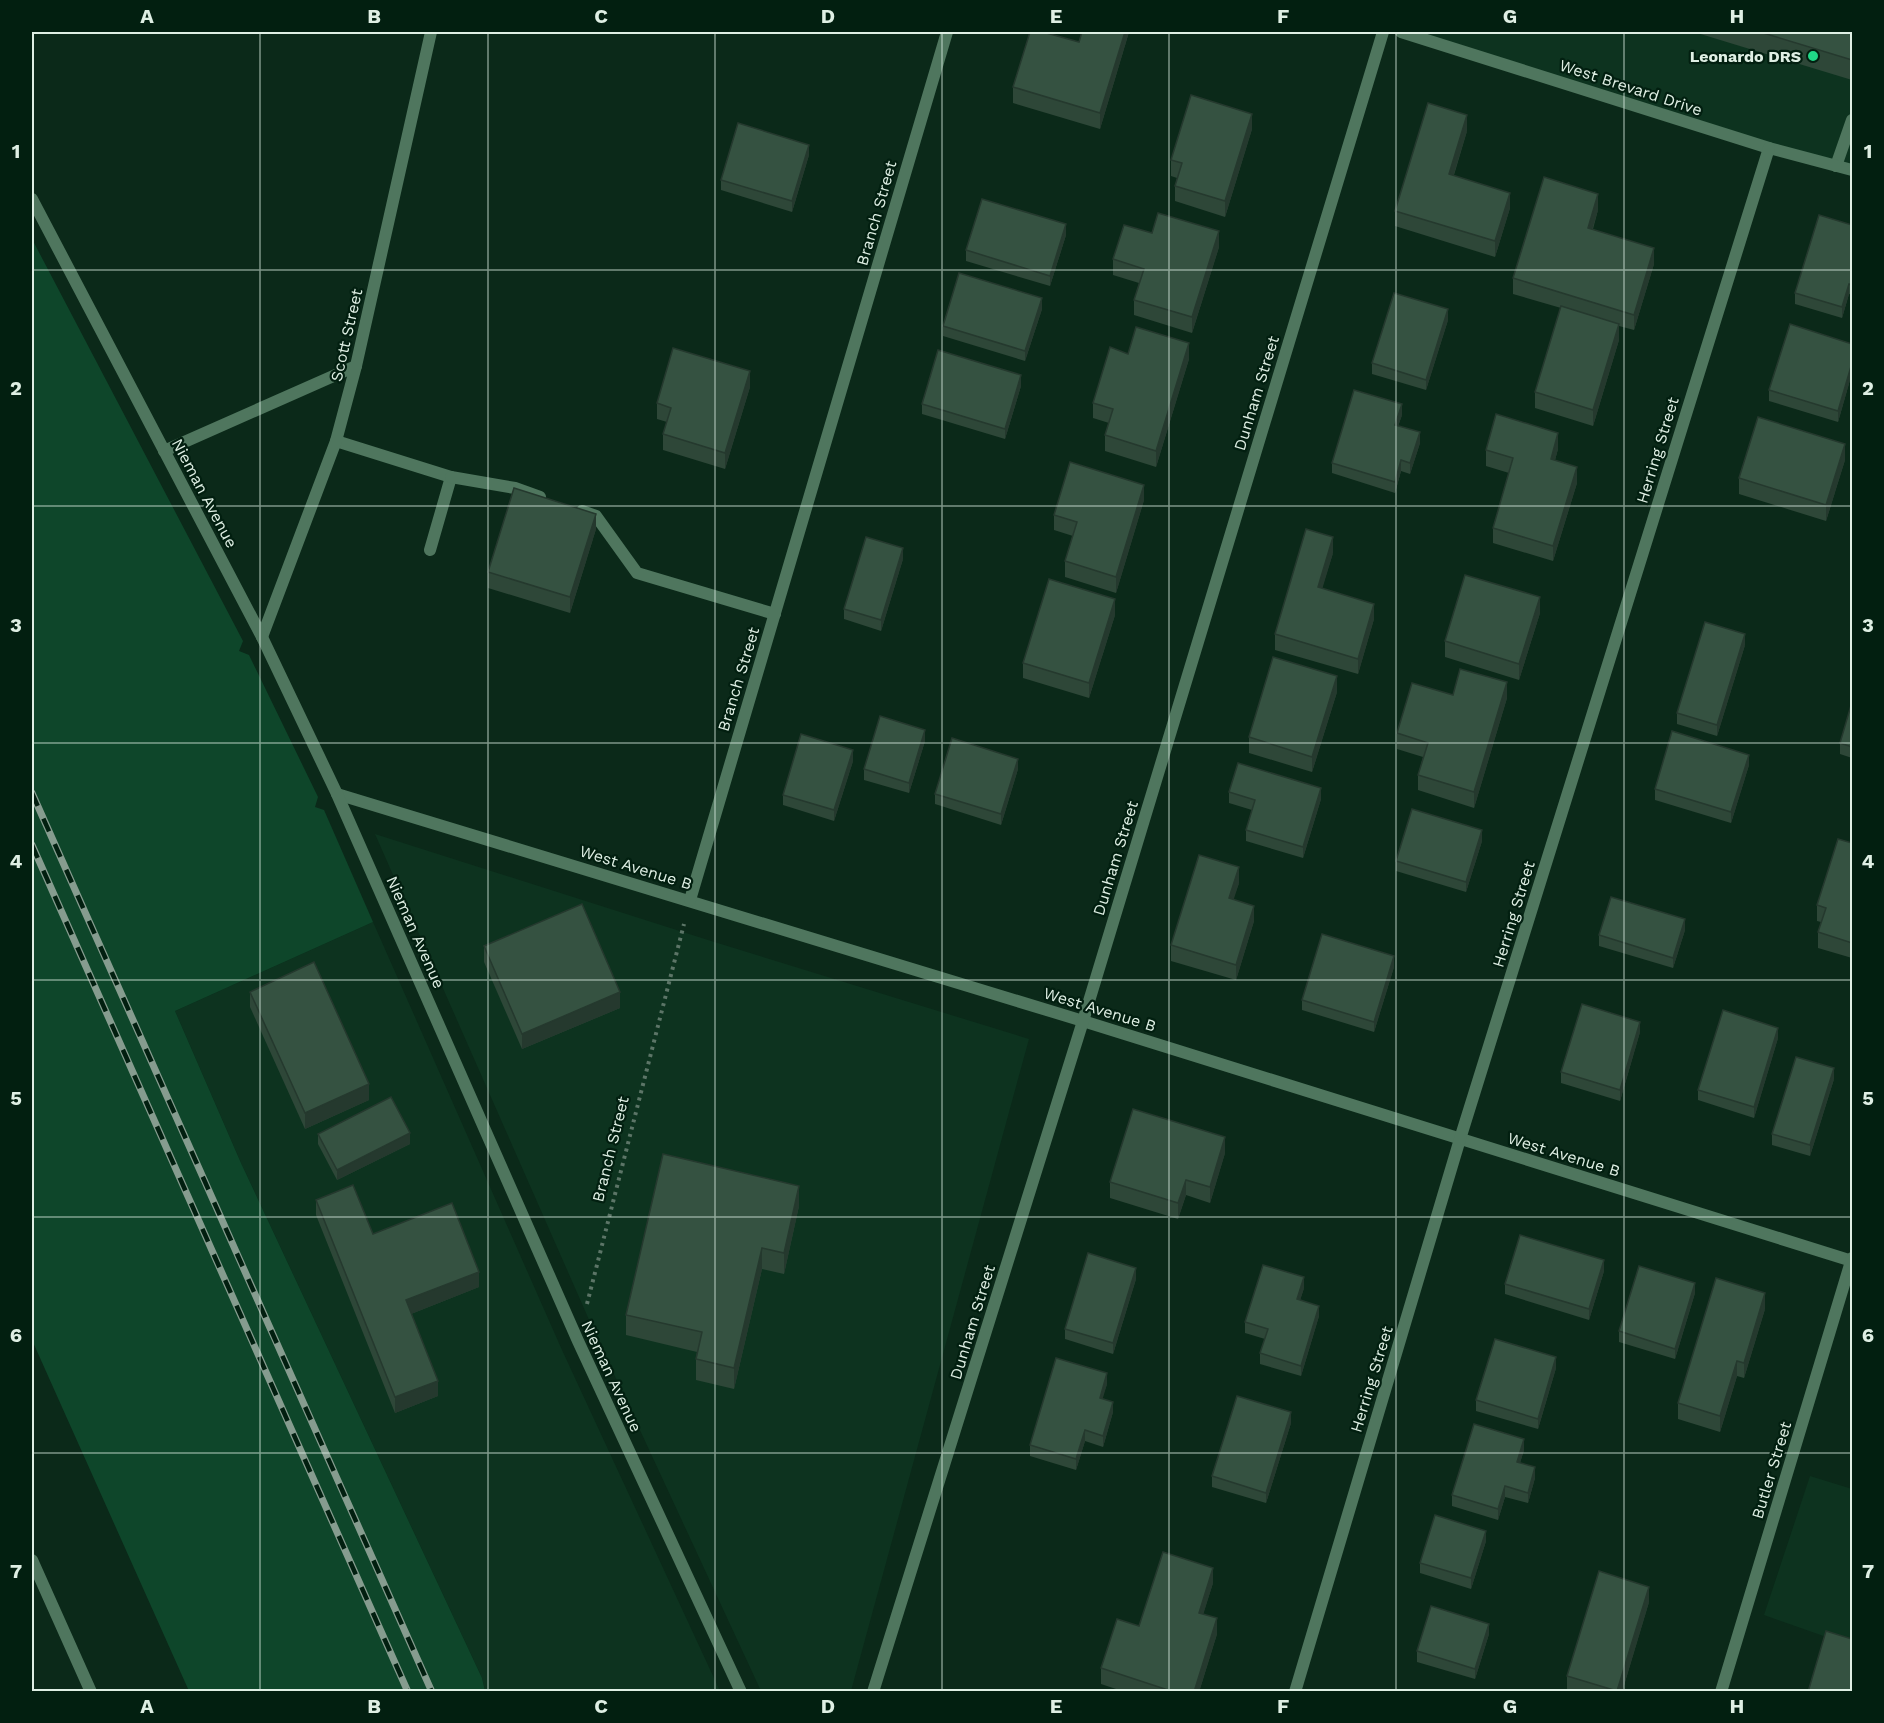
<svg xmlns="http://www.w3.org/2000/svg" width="1884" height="1723" font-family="'Work Sans',sans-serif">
  <rect width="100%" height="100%" fill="#0b2919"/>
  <g fill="#0d331f">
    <path d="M1401,32h451v139z"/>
    <path d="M375,834l333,106 321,99 -178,652h-90l-167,-360z"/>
    <path d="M373,922l189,428 158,341h-235l-3,-13 -241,-515 -66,-152z"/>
    <path d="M1810,1476l42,13v157l-88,-31z"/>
  </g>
  <path fill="#0e462a" d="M32,239l211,402 -4,10 10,4 69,142 -3,10 9,3 49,112 -198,89 66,152 241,515 3,13h-296l-157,-351z"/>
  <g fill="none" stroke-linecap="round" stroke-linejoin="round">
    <path stroke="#5c7567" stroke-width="4" stroke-dasharray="3 4.5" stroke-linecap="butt" d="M587,1304l97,-380"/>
    <g stroke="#4f765e" stroke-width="12">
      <path d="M1836,166l16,-46"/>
      <path d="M336,441l115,36 -21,73"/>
      <path d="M164,451l192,-85"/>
      <path d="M451,477l64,11 25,9"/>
      <path d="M582,511l14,5 41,57 138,41"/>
    </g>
    <g stroke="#4f765e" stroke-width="12">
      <path d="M1401,32l368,116 83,22"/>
      <path d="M262,637l74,-196 20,-75 75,-334"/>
      <path d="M337,794l746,227 769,240"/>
      <path d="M690,900l257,-868"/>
      <path d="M873,1692l210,-671 300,-989"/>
      <path d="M1295,1692l165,-553 309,-991"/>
      <path d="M1721,1692l131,-434"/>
    </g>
    <g stroke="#4f765e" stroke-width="12">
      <path d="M32,199l230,438 75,157 241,547 163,351"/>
      <path d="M32,1560l59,132"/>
    </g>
    <defs>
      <g id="rail">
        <path d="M32,793l400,899"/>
        <path d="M32,845l376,847"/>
      </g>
    </defs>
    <use href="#rail" stroke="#869c8f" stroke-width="7"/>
    <use href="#rail" stroke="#021f10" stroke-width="4.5" stroke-dasharray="14" stroke-linecap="butt"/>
  </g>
  <g fill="#2e4738">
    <path d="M1129,32l-29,97 -87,-26v-16z"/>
    <path d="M1694,32h158v48z"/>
    <path d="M1252,129l-27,88 -50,-16v-15l2,-8 -6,-2v-16z"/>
    <path d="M1467,131l-13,44 56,33 -15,49 -100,-31v-15z"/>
    <path d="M809,155l-17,57 -71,-22v-10z"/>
    <path d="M1598,210l-5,19 61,35 -20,66 -15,-4v14l-26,86 -58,-18v-16l26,-84 -48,-14v-16z"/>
    <path d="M1852,225v70l-3,-1 -7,24 -47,-14v-11z"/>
    <path d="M1066,235l-16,51 -84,-25v-11z"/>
    <path d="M1219,247l-27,86 -58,-18v-15l5,-17 -26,-8v-16z"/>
    <path d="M1042,309l-17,52 -82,-25v-10z"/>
    <path d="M1448,320l-22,70 -54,-16v-11z"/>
    <path d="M1852,344v29l-14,49 -69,-21v-11z"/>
    <path d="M1128,354l61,5 -33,108 -51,-16v-16l4,-12 -16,-5v-15z"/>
    <path d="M1021,386l-16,53 -83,-25v-10z"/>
    <path d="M750,387l-25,82 -62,-19v-16l4,-12 -10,-3v-16z"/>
    <path d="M1402,415l-4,11 22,17 -10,31 -9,-3 -6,22 -63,-20v-10z"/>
    <path d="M1558,449l-3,11 22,23 -24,78 -60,-18v-15l16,-55 -23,-7v-16z"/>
    <path d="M1845,460l-19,61 -87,-27v-16z"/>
    <path d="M1144,500l-28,93 -51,-16v-16l8,-25 -19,-6v-15z"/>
    <path d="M596,529l-26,84 -82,-25v-16z"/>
    <path d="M1333,553l-11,35 52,31 -16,55 -83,-24v-16z"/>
    <path d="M903,559l-22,72 -37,-12v-10z"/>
    <path d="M1540,613l-21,67 -74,-23v-16z"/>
    <path d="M1115,615l-26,83 -66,-20v-15z"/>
    <path d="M1745,645l-28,91 -40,-12v-11z"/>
    <path d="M1337,692l-25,80 -63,-19v-16z"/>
    <path d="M1453,695l54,3 -33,110 -56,-18v-15l5,-18 -26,-8v-16z"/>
    <path d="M1852,702v56l-12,-4v-11z"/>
    <path d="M925,741l-16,52 -45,-13v-11z"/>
    <path d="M853,761l-19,60 -51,-16v-10z"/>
    <path d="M1749,765l-18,58 -76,-23v-11z"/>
    <path d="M1018,769l-17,56 -66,-21v-10z"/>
    <path d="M1229,792l92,7 -18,59 -57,-17v-11l6,-20 -23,-7z"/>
    <path d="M1482,841l-16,51 -70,-21v-10z"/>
    <path d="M1852,843v115l-34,-10v-16l3,-10 -4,-1v-16z"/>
    <path d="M1239,883l-6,16 21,22 -18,59 -65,-19v-16z"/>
    <path d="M1685,930l-12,38 -74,-22v-11z"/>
    <path d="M484,946l136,62 -98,41 -38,-87z"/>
    <path d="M1394,967l-20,65 -72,-22v-10z"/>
    <path d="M250,992l119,108 -64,29 -55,-122z"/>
    <path d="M1640,1032l-20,69 -59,-18v-11z"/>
    <path d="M1778,1038l-24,80 -56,-18v-10z"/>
    <path d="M1834,1079l-24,77 -38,-11v-11z"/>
    <path d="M318,1134l92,10 -73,36 -19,-36z"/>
    <path d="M1225,1153l-15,50 -24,-8 -8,24 -68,-21v-16z"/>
    <path d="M316,1200l57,34 106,53 -68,27 27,82 -43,17 -79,-198z"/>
    <path d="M799,1206l-15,68 -22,-5 -28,120 -38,-9v-21l1,-7 -71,-17v-20z"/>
    <path d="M1604,1271l-15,49 -84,-26v-10z"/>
    <path d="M1136,1279l-23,75 -48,-15v-10z"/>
    <path d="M1304,1288l-4,12 19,16 -18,60 -41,-12v-11l5,-14 -20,-6v-11z"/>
    <path d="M1695,1293l-20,66 -56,-17v-11z"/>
    <path d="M1765,1309l-21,69 -7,-2 -17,56 -42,-13v-16z"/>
    <path d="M1556,1368l-18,61 -62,-18v-11z"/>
    <path d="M1107,1384l-5,14 11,14 -10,35 -18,-6 -9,29 -46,-14v-11z"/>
    <path d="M1291,1423l-25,80 -54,-16v-11z"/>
    <path d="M1524,1450l-4,13 15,15 -7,25 -23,-6 -7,23 -46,-14v-11z"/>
    <path d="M1486,1541l-15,48 -51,-16v-10z"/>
    <path d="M1213,1583l-10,31 14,20 -18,58h-74l-24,-8v-16l38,-42z"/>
    <path d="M1649,1602l-27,90 -55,-1v-15z"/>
    <path d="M1489,1634l-14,45 -58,-17v-11z"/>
  </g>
  <g fill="#25392e">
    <path d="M1125,32h4l-29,97v-16z"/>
    <path d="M1252,114v15l-27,88v-16z"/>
    <path d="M1467,115v16l-18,59v-16z"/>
    <path d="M809,145v10l-17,57v-11z"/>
    <path d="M1510,193v15l-15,49v-16z"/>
    <path d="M1598,194v16l-10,33v-15z"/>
    <path d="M1066,224v11l-16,51v-10z"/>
    <path d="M1219,231v16l-27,86v-16z"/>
    <path d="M1654,248v16l-20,66v-15z"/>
    <path d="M1849,284v10l-7,24v-11z"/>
    <path d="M1042,298v11l-17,52v-10z"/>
    <path d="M1448,309v11l-22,70v-10z"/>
    <path d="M1619,324v16l-26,86v-16z"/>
    <path d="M1189,343v16l-33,108v-16z"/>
    <path d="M1852,363v10l-14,49v-11z"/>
    <path d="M750,371v16l-25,82v-16z"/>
    <path d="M1021,375v11l-16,53v-10z"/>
    <path d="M1402,404v11l-7,20v-10z"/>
    <path d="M1420,432v11l-10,31v-11z"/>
    <path d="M1558,433v16l-7,26v-16z"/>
    <path d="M1845,444v16l-19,61v-16z"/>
    <path d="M1401,460v11l-6,22v-11z"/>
    <path d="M1577,467v16l-24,78v-15z"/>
    <path d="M1144,485v15l-28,93v-16z"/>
    <path d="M596,514v15l-26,84v-16z"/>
    <path d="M1333,537v16l-15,50v-16z"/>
    <path d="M903,548v11l-22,72v-11z"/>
    <path d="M1540,597v16l-21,67v-16z"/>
    <path d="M1115,599v16l-26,83v-15z"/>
    <path d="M1374,604v15l-16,55v-15z"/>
    <path d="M1745,634v11l-28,91v-11z"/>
    <path d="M1337,676v16l-25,80v-15z"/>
    <path d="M1507,682v16l-33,110v-16z"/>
    <path d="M925,730v11l-16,52v-10z"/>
    <path d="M853,750v11l-19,60v-11z"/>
    <path d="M1749,755v10l-18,58v-11z"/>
    <path d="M1018,759v10l-17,56v-11z"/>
    <path d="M1321,788v11l-18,59v-11z"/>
    <path d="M1482,830v11l-16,51v-10z"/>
    <path d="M1239,867v16l-10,31v-16z"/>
    <path d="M1254,906v15l-18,59v-15z"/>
    <path d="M1685,919v11l-12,38v-10z"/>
    <path d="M1394,956v11l-20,65v-10z"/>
    <path d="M620,992v16l-98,41v-15z"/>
    <path d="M1640,1022v10l-20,69v-11z"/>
    <path d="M1778,1028v10l-24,80v-11z"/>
    <path d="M1834,1068v11l-24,77v-11z"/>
    <path d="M369,1084v16l-64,29v-16z"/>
    <path d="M410,1133v11l-73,36v-10z"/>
    <path d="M1225,1137v16l-15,50v-16z"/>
    <path d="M1186,1180v15l-8,24v-16z"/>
    <path d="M799,1186v20l-15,68v-21z"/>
    <path d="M762,1248v21l-28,120v-21z"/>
    <path d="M1604,1260v11l-15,49v-11z"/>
    <path d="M1136,1268v11l-23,75v-11z"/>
    <path d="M479,1272v15l-73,29v-16z"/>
    <path d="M1304,1277v11l-7,22v-11z"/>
    <path d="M1695,1283v10l-20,66v-10z"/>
    <path d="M1765,1293v16l-21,69v-15z"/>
    <path d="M1319,1306v10l-18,60v-10z"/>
    <path d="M1556,1357v11l-18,61v-10z"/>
    <path d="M1737,1361v15l-17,56v-16z"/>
    <path d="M1107,1373v11l-7,24v-10z"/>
    <path d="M438,1381v15l-43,17v-16z"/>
    <path d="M1113,1402v10l-10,35v-11z"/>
    <path d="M1291,1412v11l-25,80v-10z"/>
    <path d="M1085,1430v11l-9,29v-11z"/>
    <path d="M1524,1439v11l-7,22v-10z"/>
    <path d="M1535,1467v11l-7,25v-10z"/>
    <path d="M1505,1486v11l-7,23v-11z"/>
    <path d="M1486,1531v10l-15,48v-11z"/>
    <path d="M1213,1568v15l-14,45v-15z"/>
    <path d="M1649,1587v15l-27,90h-5z"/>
    <path d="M1217,1618v16l-18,58h-5z"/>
    <path d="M1489,1624v10l-14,45v-10z"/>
  </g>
  <g fill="#355241" stroke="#25392e" stroke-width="1.5">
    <path d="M1030,32h13l36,10 3,-10h43l-25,81 -87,-26z"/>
    <path d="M1760,32h92v28z"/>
    <path d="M1191,95l61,19 -27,87 -50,-15 7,-23 -11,-3z"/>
    <path d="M1428,103l39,12 -18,59 61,19 -15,48 -100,-30z"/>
    <path d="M738,123l71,22 -17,56 -71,-21z"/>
    <path d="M1544,177l54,17 -10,34 66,20 -20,67 -121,-37z"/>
    <path d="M982,199l84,25 -16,52 -84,-26z"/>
    <path d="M1158,213l61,18 -27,86 -58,-17 10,-31 -31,-10 11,-34 28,8z"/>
    <path d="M1819,215l33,10v60l-3,-1 -7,23 -47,-14z"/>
    <path d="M959,273l83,25 -17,53 -82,-25z"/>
    <path d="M1394,293l54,16 -22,71 -54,-17z"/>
    <path d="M1561,306l58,18 -26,86 -58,-18z"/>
    <path d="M1790,324l62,20v19l-14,48 -69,-21z"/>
    <path d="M1136,327l53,16 -33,108 -51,-16 8,-26 -20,-6 17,-56 18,7z"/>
    <path d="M673,348l77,23 -25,82 -62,-19 8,-26 -14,-5z"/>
    <path d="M938,350l83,25 -16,54 -83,-25z"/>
    <path d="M1354,390l48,14 -7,21 25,7 -10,31 -9,-3 -6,22 -63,-19z"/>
    <path d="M1496,414l62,19 -7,26 26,8 -24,79 -60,-18 20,-70 -27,-8z"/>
    <path d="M1758,417l87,27 -19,61 -87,-27z"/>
    <path d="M1070,462l74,23 -28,92 -51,-16 12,-39 -23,-7z"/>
    <path d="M514,488l82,26 -26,83 -82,-25z"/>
    <path d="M1306,529l27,8 -15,50 56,17 -16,55 -83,-25z"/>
    <path d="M866,537l37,11 -22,72 -37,-11z"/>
    <path d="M1465,575l75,22 -21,67 -74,-23z"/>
    <path d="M1049,579l66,20 -26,84 -66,-20z"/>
    <path d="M1705,622l40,12 -28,91 -40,-12z"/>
    <path d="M1273,657l64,19 -25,81 -63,-20z"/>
    <path d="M1460,669l47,13 -33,110 -56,-17 10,-32 -31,-10 15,-50 41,12z"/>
    <path d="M1852,702v45l-12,-4z"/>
    <path d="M880,716l45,14 -16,53 -45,-14z"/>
    <path d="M1672,731l77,24 -18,57 -76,-23z"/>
    <path d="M801,734l52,16 -19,60 -51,-15z"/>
    <path d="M952,738l66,21 -17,55 -66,-20z"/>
    <path d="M1238,763l83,25 -18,59 -57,-17 9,-30 -26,-8z"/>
    <path d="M1412,809l70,21 -16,52 -70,-21z"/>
    <path d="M1838,839l14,4v100l-34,-11 8,-24 -9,-3z"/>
    <path d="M1199,855l40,12 -10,31 25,8 -18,59 -65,-20z"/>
    <path d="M1611,897l74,22 -12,39 -74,-23z"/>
    <path d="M582,904l38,88 -98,42 -38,-88z"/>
    <path d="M1322,934l72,22 -20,66 -72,-22z"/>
    <path d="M314,962l55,122 -64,29 -55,-121z"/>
    <path d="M1582,1004l58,18 -20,68 -59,-18z"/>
    <path d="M1723,1010l55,18 -24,79 -56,-17z"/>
    <path d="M1796,1057l38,11 -24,77 -38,-11z"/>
    <path d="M391,1097l19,36 -73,37 -19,-36z"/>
    <path d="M1133,1109l92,28 -15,50 -24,-7 -8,23 -68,-21z"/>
    <path d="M663,1154l136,32 -15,67 -22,-5 -28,120 -38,-9 6,-27 -76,-17z"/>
    <path d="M353,1185l20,49 79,-31 27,69 -73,28 32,81 -43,16 -79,-197z"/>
    <path d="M1520,1235l84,25 -15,49 -84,-25z"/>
    <path d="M1088,1253l48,15 -23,75 -48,-14z"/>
    <path d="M1263,1265l41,12 -7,22 22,7 -18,60 -41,-13 8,-24 -23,-7z"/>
    <path d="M1639,1266l56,17 -20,66 -56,-18z"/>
    <path d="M1716,1278l49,15 -21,70 -7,-2 -17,55 -42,-13z"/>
    <path d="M1495,1339l61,18 -18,62 -62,-19z"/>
    <path d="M1056,1358l51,15 -7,25 13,4 -10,34 -18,-6 -9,29 -46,-14z"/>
    <path d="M1237,1396l54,16 -25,81 -54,-17z"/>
    <path d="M1474,1424l50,15 -7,23 18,5 -7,26 -23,-7 -7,23 -46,-14z"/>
    <path d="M1435,1515l51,16 -15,47 -51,-15z"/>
    <path d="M1163,1552l50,16 -14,45 18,5 -23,74h-20l-73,-24 16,-49 22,7z"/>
    <path d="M1599,1571l50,16 -32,104 -50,-15z"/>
    <path d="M1431,1606l58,18 -14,45 -58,-18z"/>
    <path d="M1826,1631l26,8v53h-44z"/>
  </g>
  <path fill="none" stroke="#dfefe4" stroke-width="1.5" stroke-opacity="0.55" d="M260,32v1660M488,32v1660M715,32v1660M942,32v1660M1169,32v1660M1396,32v1660M1624,32v1660M32,270h1820M32,506h1820M32,743h1820M32,980h1820M32,1217h1820M32,1453h1820"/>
  <circle fill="#20d887" stroke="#021f10" stroke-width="2" cx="1813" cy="56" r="6"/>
  <g text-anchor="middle" stroke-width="4.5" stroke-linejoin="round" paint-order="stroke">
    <g font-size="16" font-weight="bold" fill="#dfefe4" stroke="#021f10" text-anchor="end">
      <text x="1801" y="62">Leonardo DRS</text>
    </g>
    <g font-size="16" fill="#dfefe4" stroke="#021f10">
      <text transform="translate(1631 87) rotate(18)" y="6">West Brevard Drive</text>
      <text transform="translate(876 213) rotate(-74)" y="6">Branch Street</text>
      <text transform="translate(346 335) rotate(-77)" y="6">Scott Street</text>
      <text transform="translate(1256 393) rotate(-73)" y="6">Dunham Street</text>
      <text transform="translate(1657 450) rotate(-73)" y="6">Herring Street</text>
      <text transform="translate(205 493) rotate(62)" y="6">Nieman Avenue</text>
      <text transform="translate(738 679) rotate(-73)" y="6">Branch Street</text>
      <text transform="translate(1115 858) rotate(-73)" y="6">Dunham Street</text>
      <text transform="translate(636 867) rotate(17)" y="6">West Avenue B</text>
      <text transform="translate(1513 914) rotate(-73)" y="6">Herring Street</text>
      <text transform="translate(416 932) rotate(66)" y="6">Nieman Avenue</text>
      <text transform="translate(1100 1009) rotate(17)" y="6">West Avenue B</text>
      <text transform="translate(610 1149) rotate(-76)" y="6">Branch Street</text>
      <text transform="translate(1564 1154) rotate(17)" y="6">West Avenue B</text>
      <text transform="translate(972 1322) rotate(-73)" y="6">Dunham Street</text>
      <text transform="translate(612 1376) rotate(65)" y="6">Nieman Avenue</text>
      <text transform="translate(1371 1379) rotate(-73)" y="6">Herring Street</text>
      <text transform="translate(1771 1470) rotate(-73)" y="6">Butler Street</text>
    </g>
  </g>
  <rect width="1884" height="1723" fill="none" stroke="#021f10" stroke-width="66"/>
  <rect x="33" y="33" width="1818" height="1657" fill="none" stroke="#dfefe4" stroke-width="2"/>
  <g font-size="20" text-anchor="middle" font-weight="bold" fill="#dfefe4">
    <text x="147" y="23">A</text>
    <text x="374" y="23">B</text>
    <text x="601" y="23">C</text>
    <text x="828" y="23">D</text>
    <text x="1056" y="23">E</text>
    <text x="1283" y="23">F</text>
    <text x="1510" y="23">G</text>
    <text x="1737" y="23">H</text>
    <text x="16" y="158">1</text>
    <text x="1868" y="158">1</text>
    <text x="16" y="395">2</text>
    <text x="1868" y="395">2</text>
    <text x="16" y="632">3</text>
    <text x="1868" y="632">3</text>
    <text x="16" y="868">4</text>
    <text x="1868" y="868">4</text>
    <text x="16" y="1105">5</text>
    <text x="1868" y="1105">5</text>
    <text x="16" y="1342">6</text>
    <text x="1868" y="1342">6</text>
    <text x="16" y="1578">7</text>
    <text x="1868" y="1578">7</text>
    <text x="147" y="1713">A</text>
    <text x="374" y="1713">B</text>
    <text x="601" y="1713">C</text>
    <text x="828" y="1713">D</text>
    <text x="1056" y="1713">E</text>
    <text x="1283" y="1713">F</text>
    <text x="1510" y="1713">G</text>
    <text x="1737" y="1713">H</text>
  </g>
</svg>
